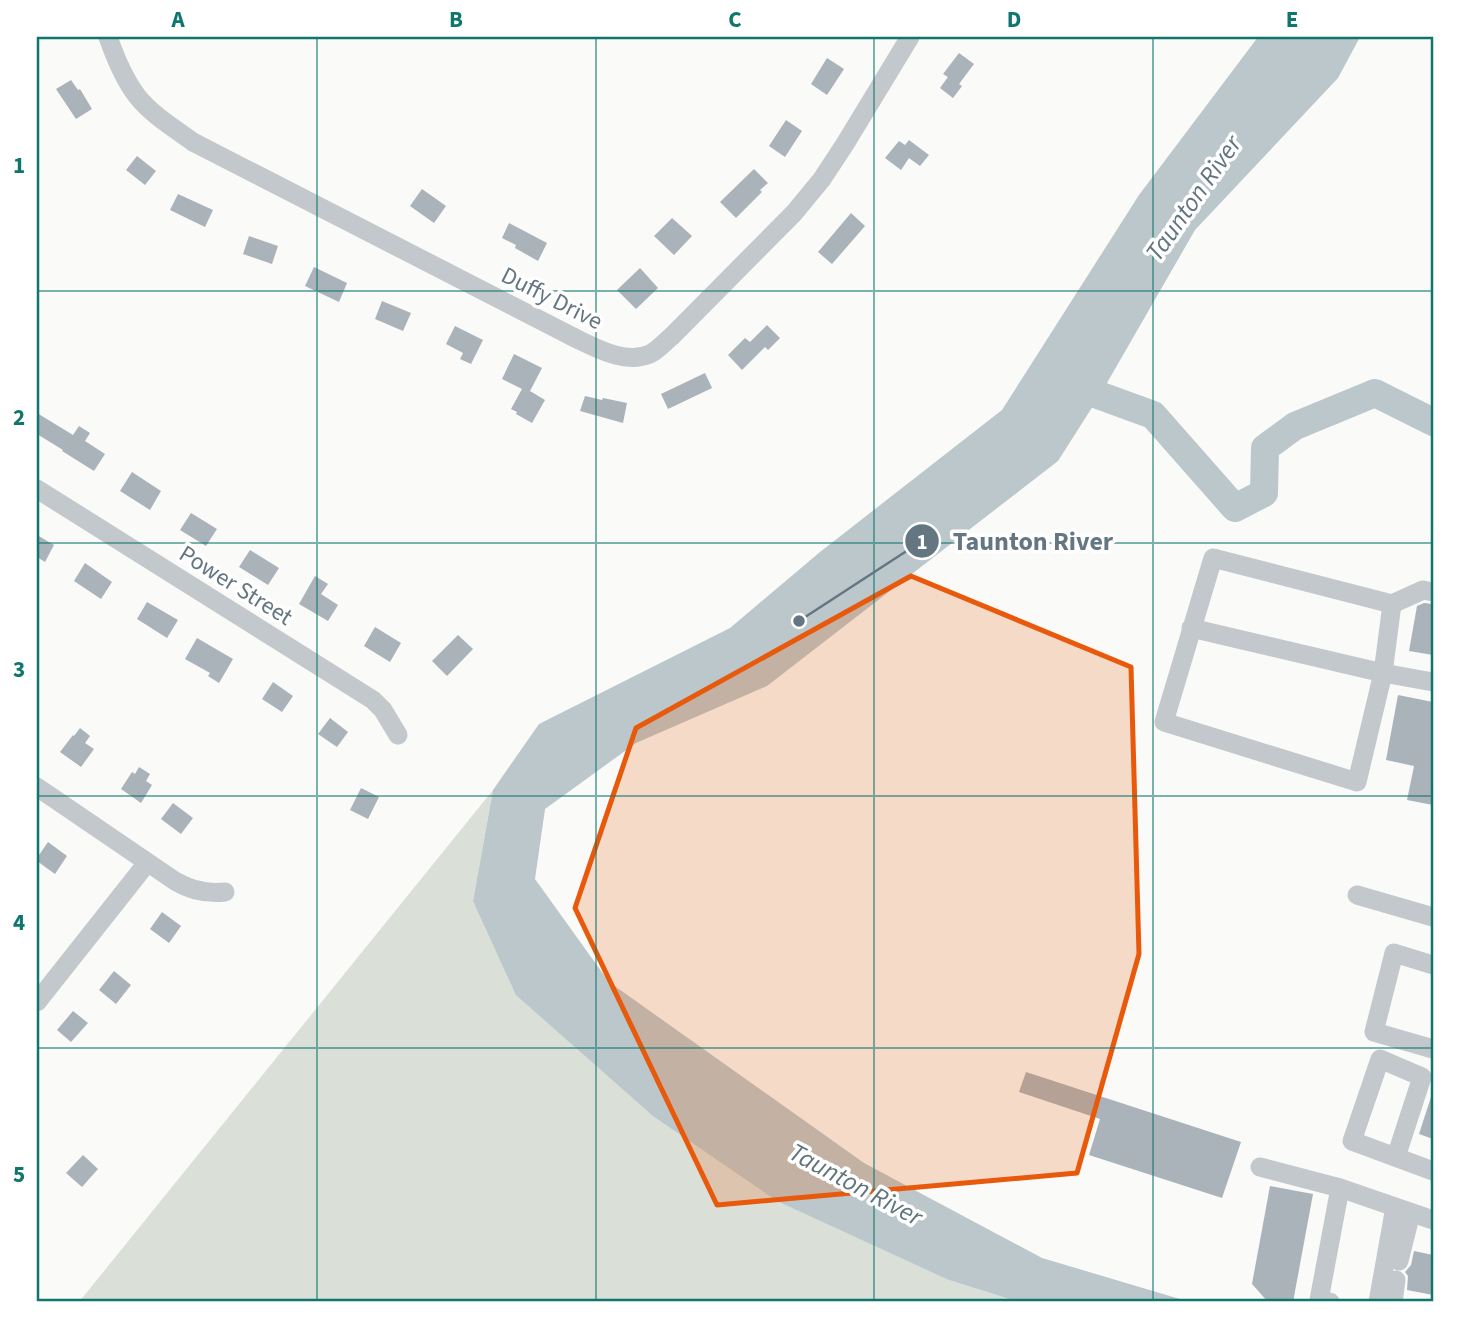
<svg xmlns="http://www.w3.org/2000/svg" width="1470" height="1339" font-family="'Source Sans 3',sans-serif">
  <rect width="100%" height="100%" fill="#fafaf8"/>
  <path fill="#dadfd7" d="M493,790l-20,111 476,379 70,22h-940z"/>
  <path fill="#bbc7cb" d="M1258,37h102l-22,41 -143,152 -95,165 -42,66 -291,225 -131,57 -91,66 -10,70 74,103 255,181 178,95 148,44h-171l-70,-22 -172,-79 -124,-85 -137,-121 -43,-94 20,-111 46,-66 191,-96 90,-76 182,-142 137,-215z"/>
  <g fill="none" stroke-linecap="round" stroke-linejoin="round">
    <path stroke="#bbc7cb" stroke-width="28" d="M1068,384l85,31 82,93 29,-15 1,-45 30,-22 80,-33 58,29"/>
  </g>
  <g fill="#aab3b9">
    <path d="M959,53l15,11 -15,20 3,2 -9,12 -13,-10 8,-11 -5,-3z"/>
    <path d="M827,58l17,11 -17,26 -16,-11z"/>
    <path d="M71,80l7,10 2,-1 12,20 -16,10 -20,-30z"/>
    <path d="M786,120l16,11 -17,26 -16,-11z"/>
    <path d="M909,140l20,15 -9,11 -11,-8 -8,12 -16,-12 14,-17 6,4z"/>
    <path d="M137,156l19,15 -11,14 -19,-15z"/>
    <path d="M754,169l14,14 -8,7 2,2 -26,26 -16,-16z"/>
    <path d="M422,189l24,17 -12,17 -24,-17z"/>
    <path d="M178,194l35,16 -8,17 -35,-17z"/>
    <path d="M851,213l14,13 -33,38 -14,-12z"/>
    <path d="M672,218l20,18 -18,19 -20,-19z"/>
    <path d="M509,223l38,20 -9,18 -23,-13 1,-3 -14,-7z"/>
    <path d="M249,236l29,10 -6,18 -29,-10z"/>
    <path d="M314,267l33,16 -8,19 -34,-16z"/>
    <path d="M640,268l18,20 -22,21 -19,-19z"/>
    <path d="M382,301l29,12 -8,18 -28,-12z"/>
    <path d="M767,325l13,13 -12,12 -3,-3 -23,23 -14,-15 17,-17 5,4z"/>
    <path d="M455,326l28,14 -12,24 -11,-5 3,-6 -17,-9z"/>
    <path d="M514,354l28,14 -12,23 15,9 -13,23 -16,-9 1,-2 -6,-3 11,-20 -20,-10z"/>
    <path d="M705,373l7,15 -44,21 -7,-15z"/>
    <path d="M585,396l17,4 1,-2 24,5 -4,20 -43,-12z"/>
    <path d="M37,413l36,22 6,-9 11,7 -5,8 20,13 -11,17 -32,-20 1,-1 -26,-16z"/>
    <path d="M132,472l29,19 -11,19 -30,-19z"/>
    <path d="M191,513l26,16 -11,17 -26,-16z"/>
    <path d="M37,535l17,10 -9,17 -8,-5z"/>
    <path d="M250,550l29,18 -11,17 -29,-18z"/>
    <path d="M85,563l27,19 -11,17 -27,-18z"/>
    <path d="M315,576l13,8 -7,10 17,11 -10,16 -29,-17z"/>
    <path d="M147,602l31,18 -11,18 -30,-19z"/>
    <path d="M1424,603l9,1v51l-24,-4 8,-45z"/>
    <path d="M375,627l26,16 -11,19 -26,-16z"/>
    <path d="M458,635l15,14 -26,27 -15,-15z"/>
    <path d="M197,638l36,21 -14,24 -11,-7 2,-3 -25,-14z"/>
    <path d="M273,682l20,14 -11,16 -20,-13z"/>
    <path d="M1398,695l35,7v103l-26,-5 7,-34 -28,-6z"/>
    <path d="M330,718l18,14 -11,15 -19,-13z"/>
    <path d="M80,728l10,8 -5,7 9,6 -13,18 -21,-15 13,-17 1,1z"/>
    <path d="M139,767l11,7 -4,7 6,4 -11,18 -20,-14 11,-17 3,2z"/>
    <path d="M361,788l18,9 -11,22 -18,-9z"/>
    <path d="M173,803l20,15 -12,16 -20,-15z"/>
    <path d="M48,842l19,14 -12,18 -18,-13v-3z"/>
    <path d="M162,912l19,14 -12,17 -19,-14z"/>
    <path d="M114,971l17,14 -15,19 -17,-14z"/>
    <path d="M73,1011l15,12 -17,19 -14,-12z"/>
    <path d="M1026,1072l215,70 -19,56 -133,-43 11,-36 -81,-27z"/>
    <path d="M1431,1097l2,1v41l-14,-5z"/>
    <path d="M83,1155l15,14 -16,18 -16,-14z"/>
    <path d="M1270,1186l43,8 -20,108h-25l-16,-18z"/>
    <path d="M1414,1251l19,4v40l-26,-5 1,-14 -3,-4 6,-7z"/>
  </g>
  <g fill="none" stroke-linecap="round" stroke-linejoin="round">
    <g stroke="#c3c8cc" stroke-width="19">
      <path d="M108,37c7,20 16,42 29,59 15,19 37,32 56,46l386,198c21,10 47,24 71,14 8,-4 15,-12 22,-18l122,-123 28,-34 23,-35 65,-107"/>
      <path d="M37,489l336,211 10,10 15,25"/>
      <path d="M1213,558l179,46 -9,69 -26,109 -193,-60z"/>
      <path d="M1392,604l31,-14 10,2"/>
      <path d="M1191,628l192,45 50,9"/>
      <path d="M37,787l138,94c15,9 32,13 50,11"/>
      <path d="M1357,895l76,22"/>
      <path d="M1433,965l-39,-12 -20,79 59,17"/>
      <path d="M37,1002l110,-139"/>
      <path d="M1396,1157l26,-80 -42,-18 -28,82 81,30"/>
      <path d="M1260,1167l80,21 93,32"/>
      <path d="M1399,1261l12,-48"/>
      <path d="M1330,1302l-11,-2 21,-112"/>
      <path d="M1378,1302l17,-95"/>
      <path d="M1393,1302l3,-22"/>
    </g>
  </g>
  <path fill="#e8590c" fill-opacity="0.2" stroke="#e8590c" stroke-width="5" stroke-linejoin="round" d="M911,576l220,91 8,287 -62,219 -360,32 -142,-297 61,-180z"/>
  <path fill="none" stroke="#0f766e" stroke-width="2" stroke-opacity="0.55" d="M317,37v1265M596,37v1265M874,37v1265M1153,37v1265M37,291h1396M37,543h1396M37,796h1396M37,1048h1396"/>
  <g text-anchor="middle" stroke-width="7" stroke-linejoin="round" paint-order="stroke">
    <g font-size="24" fill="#657683" stroke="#fff">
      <text transform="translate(552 298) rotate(27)" y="8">Duffy Drive</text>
      <text transform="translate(236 585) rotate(32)" y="8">Power Street</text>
    </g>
    <g font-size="26" font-style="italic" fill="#60757c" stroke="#fff">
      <text transform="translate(1193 198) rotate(-55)" y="9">Taunton River</text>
      <text transform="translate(856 1184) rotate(28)" y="9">Taunton River</text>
    </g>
  </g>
  <path fill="none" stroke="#657683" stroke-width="2.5" d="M799 621L922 541"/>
  <g fill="#657683" stroke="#fff" stroke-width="2.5">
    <circle cx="799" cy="621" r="7"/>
    <circle cx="922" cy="541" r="18"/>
  </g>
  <g font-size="21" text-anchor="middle" font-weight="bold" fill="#fff">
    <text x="922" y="549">1</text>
  </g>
  <g font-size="26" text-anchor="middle" font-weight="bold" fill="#657683" stroke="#fff" stroke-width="7" stroke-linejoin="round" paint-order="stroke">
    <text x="1033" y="550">Taunton River</text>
  </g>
  <rect width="1470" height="1339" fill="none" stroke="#ffffff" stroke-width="77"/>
  <rect x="38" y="38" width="1394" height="1262" fill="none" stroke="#0f766e" stroke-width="2.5"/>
  <g font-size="23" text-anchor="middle" font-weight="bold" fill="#0f766e">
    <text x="178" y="27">A</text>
    <text x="456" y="27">B</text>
    <text x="735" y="27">C</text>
    <text x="1014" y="27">D</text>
    <text x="1292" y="27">E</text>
    <text x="19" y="173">1</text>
    <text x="19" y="425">2</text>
    <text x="19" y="677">3</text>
    <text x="19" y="930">4</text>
    <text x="19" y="1182">5</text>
  </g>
</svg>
